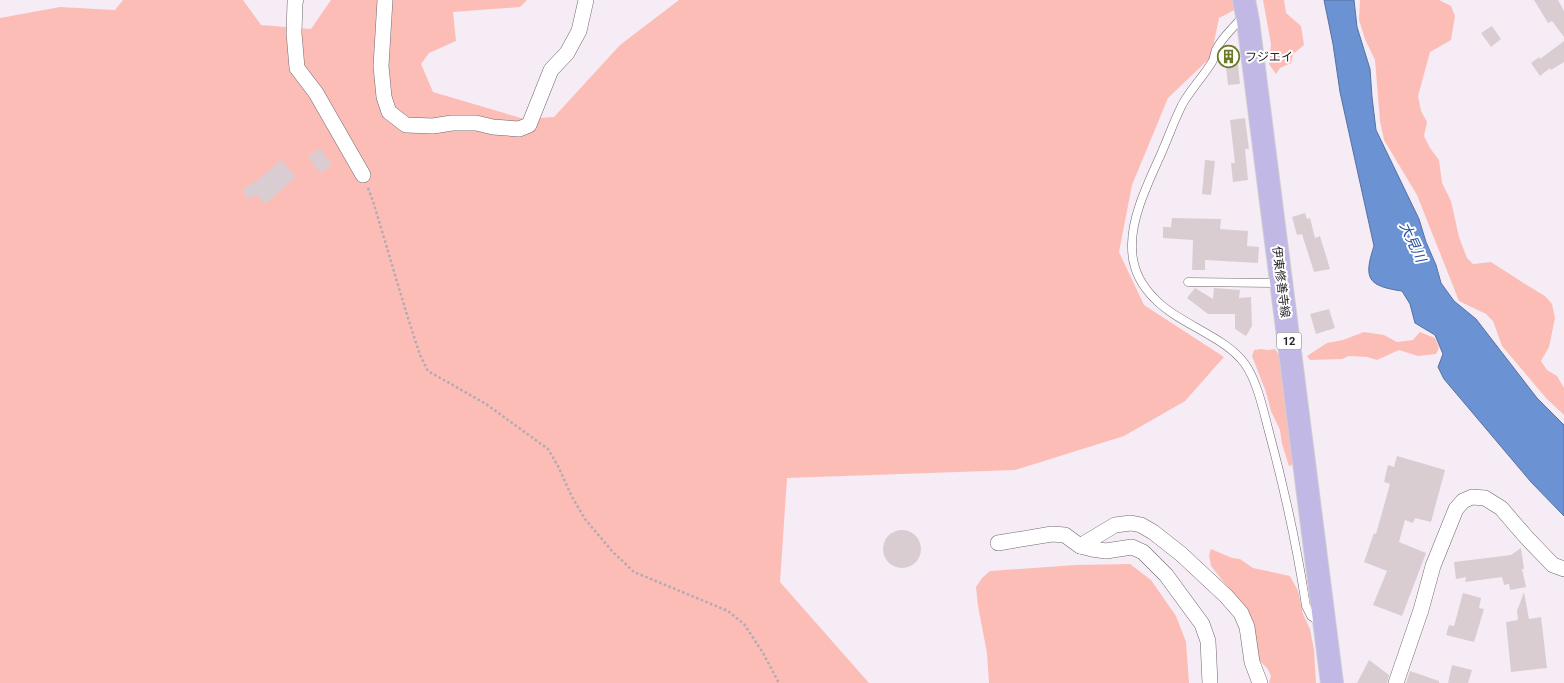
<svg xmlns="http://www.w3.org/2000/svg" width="1564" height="683" font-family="Roboto,'Noto Sans JP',sans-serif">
  <rect width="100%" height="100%" fill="#f5ecf6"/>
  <g fill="#fdbdb7">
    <path d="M123,0h120l18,25 50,4 20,-29h196l-7,7 -67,5 3,29 -27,12 -8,11 12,28 91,27 30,-2 66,-72 59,-45h557l2,8 -19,10 -8,39 -43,41 -36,87 -13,67 25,53 80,52 -39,44 -61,35 -109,34 -228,8 -7,104 89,101h-869v-665l60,-11 55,3z"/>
    <path d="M1263,0h21l2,13 15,13 3,19 -11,9 -2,9 -11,5 -4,6 -7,-10 2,-20z"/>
    <path d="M1360,0h79l12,6 4,10 -4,24 -21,12 -12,44 3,15 6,11 -3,14 6,12 9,12 3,23 9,18 8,36 8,21 6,6 18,-2 34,22 20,12 7,8 3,14 -6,29 -8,14 6,9 10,6 7,12v27l-18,-17 -44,-52 -9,-25 -7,-7 -27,-13 -42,-106 -33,-55 -4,-19 -5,-61 -10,-21 -6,-19z"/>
    <path d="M1364,332l20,3 13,7 16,-2 7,-8 15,6 4,10 -3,6 -18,2 -19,-6 -22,10 -10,-3 -18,-1 -7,3 -32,1 -3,-4 20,-13 16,-3z"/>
    <path d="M1261,349l7,1 7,-1 4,6 13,84c-3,10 1,15 0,26l-3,1 -7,-22 -2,-14 -9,-19 -5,-19 -14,-36 2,-6z"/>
    <path d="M1211,549l21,9 8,1 13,9 37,8 8,15 5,23 7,15 4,21 2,33h-47l2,-7 -4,-8 -7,-7 -30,-71 -19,-24 -2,-11z"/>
    <path d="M1130,564l21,16 25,36 10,26 3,41h-200l-2,-30 -9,-47 -2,-19 6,-9 8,-7 86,-6z"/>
  </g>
  <path fill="#6b92d3" stroke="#5771a0" d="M1324,0h30l3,27 13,42 2,28 4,33 43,89 7,23 10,23 5,18 13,18 22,18 61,79 27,27v91l-33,-34 -87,-103 -6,-12 5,-13 -8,-19 -20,-12 -5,-19 -8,-13c-34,-5 -39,-12 -28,-45l-34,-154 -7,-48z"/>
  <g fill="#dacdd2">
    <path d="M1534,0h24l6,11v26l-12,-16 -4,2z"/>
    <path d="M1492,26l9,13 -10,8 -10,-14z"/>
    <path d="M1564,41v21l-13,8 -1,-2 -10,8 -9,-13 8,-6 1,2z"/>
    <path d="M1236,46l4,38 -12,1 -2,-18h-3l-2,-15 3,-5z"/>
    <path d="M1245,118l4,31h-4l3,31 -15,2 -2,-19h4l-5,-43z"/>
    <path d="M320,148l12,17 -12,8 -12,-16z"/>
    <path d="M281,160l15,17 -31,27 -9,-10 -6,6 -8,-9 11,-9 1,1z"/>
    <path d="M1205,160l10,1 -4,34 -9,-1z"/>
    <path d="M1305,213l2,6 3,-1 5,20 5,-2 10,33 -16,3 -12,-38 -5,1 -5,-18z"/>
    <path d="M1172,218l49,1 -1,10 28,2 -1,15 12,1 -1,16 -53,-3v10h-13l1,-30 -30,-2v-11h8z"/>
    <path d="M1195,288l18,11 1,-11 26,2 -1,8 12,-1 1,29 -6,10 -11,-7v-15h-27l-21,-16z"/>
    <path d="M1329,309l6,19 -19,6 -6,-20z"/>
    <path d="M1397,456l48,14 -14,52 -16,-4 -2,5 -8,-3 -6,22 27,11 -24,63 -29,-11 14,-34 -23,-9 10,-29 2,1 14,-50 -6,-2 4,-17 6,2z"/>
    <circle cx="902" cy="549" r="19"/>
    <path d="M1521,548l3,21h-2l4,18 -16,3 -1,-6 -5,1 -2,-8 -37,5 1,-5 -10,2 -2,-17 57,-7z"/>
    <path d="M1524,592l5,27 12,-2 6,51 -36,4 -5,-50 12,-2 -1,-9z"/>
    <path d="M1463,593l18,5 -2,10 5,1 -10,33 -28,-7 3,-10 5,1z"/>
    <path d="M1369,660l20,15 -2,8h-30z"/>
    <path d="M1452,665l20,5 -4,13h-20z"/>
    <path d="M1410,671l29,10v2h-33z"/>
  </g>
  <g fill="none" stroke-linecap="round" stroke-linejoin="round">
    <defs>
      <g id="service">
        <path d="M1244,16c-8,8 -22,22 -27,32 -3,4 -2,10 -5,14 -9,15 -22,28 -30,43 -8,16 -14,33 -21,49 -12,27 -30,63 -29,93 0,20 8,37 22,51 24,26 71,38 91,66 12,17 18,45 23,64 16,59 29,118 38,178l5,10 9,6"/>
        <path d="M1188,282l91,1"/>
      </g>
      <g id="minor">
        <path d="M296,0l-1,2 -1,31 3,35 19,25 47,82"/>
        <path d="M385,0l-4,66 3,31 5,15 17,13 27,1 19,-3h24l17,4 26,2 10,-4 22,-55 16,-17 12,-22 7,-31"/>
        <path d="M998,543l54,-9 13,1 15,11 12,3 14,2 26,-4 11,5 23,23 36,49 6,17 2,42"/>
        <path d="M1080,546l35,-21 16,-2 10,2 12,7 28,22 45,42 15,17 6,14 5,35 8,21"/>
        <path d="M1396,683l25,-73 12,-44 23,-57 7,-8 9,-4 13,1 16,10 26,30 26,27 11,4"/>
      </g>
      <path id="primary" d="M1244,0l4,21 84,662"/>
    </defs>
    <use href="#service" stroke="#6f6770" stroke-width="9"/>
    <use href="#minor" stroke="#6f6770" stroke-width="16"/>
    <use href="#primary" stroke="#d0cfd0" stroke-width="24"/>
    <path stroke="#b1aab2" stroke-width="2.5" stroke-dasharray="2.5 2.5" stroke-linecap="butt" d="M368,188l5,13 34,114 13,40 8,16 58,33 62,45 10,17 14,31 13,22 27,32 22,21 94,39 16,13 19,29 16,30"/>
    <use href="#service" stroke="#fff" stroke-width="8"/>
    <use href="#minor" stroke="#fff" stroke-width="15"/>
    <use href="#primary" stroke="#c1b8e6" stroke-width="22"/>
  </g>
  <defs>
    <symbol id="building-ring" viewBox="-11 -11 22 22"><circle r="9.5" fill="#fff" stroke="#6a7a27" stroke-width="1.5"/><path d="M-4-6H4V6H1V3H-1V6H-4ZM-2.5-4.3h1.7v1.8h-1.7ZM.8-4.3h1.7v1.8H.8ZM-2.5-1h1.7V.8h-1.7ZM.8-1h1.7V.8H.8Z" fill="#6a7a27"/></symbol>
  </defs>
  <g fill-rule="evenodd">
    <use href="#building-ring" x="1216" y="44" width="25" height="25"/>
  </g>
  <g text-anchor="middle" stroke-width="4" stroke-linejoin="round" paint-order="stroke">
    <rect fill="#fff" stroke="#686669" stroke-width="1" x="1276.5" y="332.5" width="25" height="17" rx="4"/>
    <g font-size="11" font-weight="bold" fill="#282529">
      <text x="1289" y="345">12</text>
    </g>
    <g font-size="12" fill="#282529" stroke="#fff" text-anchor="start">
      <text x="1245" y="61">フジエイ</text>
    </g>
    <g font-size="12" fill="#282529" stroke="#fff">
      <text transform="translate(1281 282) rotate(83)" y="4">伊東修善寺線</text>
    </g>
    <g font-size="14" font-style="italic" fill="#21509d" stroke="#fff">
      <text transform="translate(1413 242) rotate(65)" y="5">大見川</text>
    </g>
  </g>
</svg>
